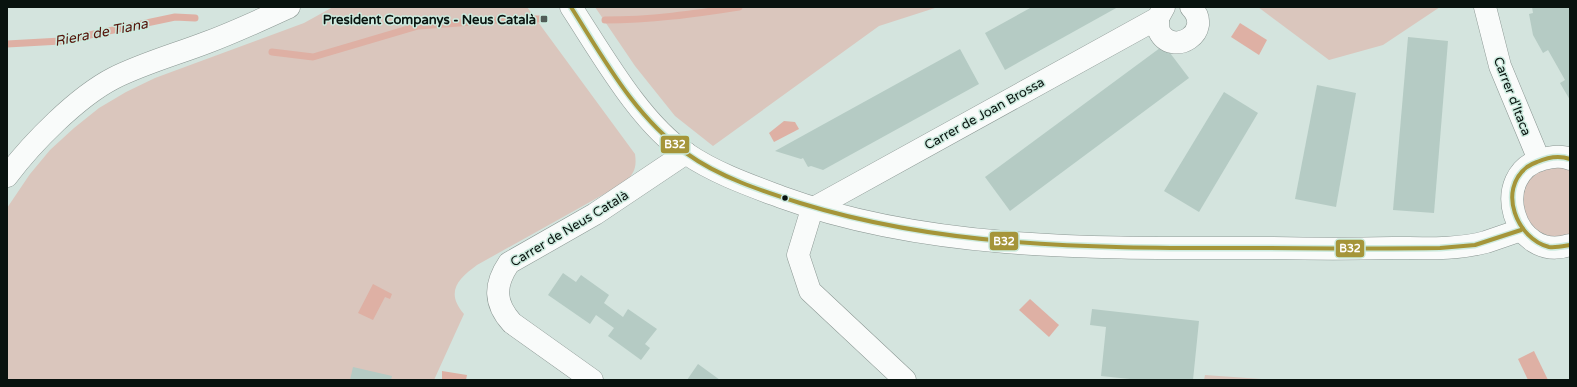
<svg xmlns="http://www.w3.org/2000/svg" width="1577" height="387" font-family="'Varela Round',sans-serif">
  <rect width="100%" height="100%" fill="#d4e4de"/>
  <g fill="#dac6bd">
    <path d="M333,7h194l108,147c2,14 -1,20 -11,29l-147,82c-19,14 -32,27 -13,49l-30,66h-427v-172l23,-34 20,-24 24,-22 25,-20 27,-16 29,-14 149,-55z"/>
    <path d="M595,7h343l-59,19 -166,120 -38,-30 -40,-50z"/>
    <path d="M1258,7h182l-57,38 -54,15z"/>
    <path d="M1570,166v69l-14,4 -23,-8 -15,-35 17,-27z"/>
    <path d="M1205,375l69,5h-70z"/>
  </g>
  <g fill="#deb0a4">
    <path d="M1240,23l27,17 -8,15 -28,-18z"/>
    <path d="M784,121l11,1 4,7 -25,13 -5,-9z"/>
    <path d="M373,284l19,10 -2,5 -5,-2 -12,23 -15,-7z"/>
    <path d="M1030,299l29,26 -10,12 -30,-27z"/>
    <path d="M1534,351l14,29h-20l-10,-21z"/>
    <path d="M442,371l25,4 -1,5h-24z"/>
  </g>
  <g fill="none" stroke-linecap="round" stroke-linejoin="round">
    <g stroke="#deb0a4" stroke-width="7">
      <path d="M605,20c46,0 89,-6 134,-13"/>
      <path d="M7,44l54,-3 114,-24 20,1"/>
      <path d="M272,52l41,5 105,-31 94,-7h28"/>
    </g>
  </g>
  <g fill="#b5cbc4">
    <path d="M1032,7h86l-113,63 -20,-37z"/>
    <path d="M1532,7h38v93l-10,-17 5,-3 -17,-30 -5,3 -10,-18 -4,-21 4,-1z"/>
    <path d="M1408,37l40,4 -14,172 -41,-3z"/>
    <path d="M1164,45l25,33 -179,133 -25,-34z"/>
    <path d="M960,49l19,35 -156,86 -12,-4 -3,1 -5,-9 -2,1 -26,-8z"/>
    <path d="M1317,85l39,8 -20,114 -41,-8z"/>
    <path d="M1224,92l34,21 -59,99 -35,-21z"/>
    <path d="M563,273l13,9 5,-7 28,20 -5,8 19,14 5,-8 29,20 -12,15 5,4 -9,12 -33,-24 6,-8 -18,-13 -6,9 -42,-29z"/>
    <path d="M1092,309l107,12 -6,59h-53l-39,-4 5,-49 -16,-2z"/>
    <path d="M698,364l22,16h-33z"/>
    <path d="M353,367l39,9 -1,4h-41z"/>
  </g>
  <g fill="none" stroke-linecap="round" stroke-linejoin="round">
    <defs>
      <g id="minor">
        <path d="M571,7c31,47 69,116 116,147 28,19 62,31 94,43 154,56 330,51 492,51 40,1 80,1 120,0 31,0 63,2 93,-6 12,-4 23,-8 35,-12"/>
        <path d="M1485,7l15,59 39,94"/>
        <path d="M1158,18c0,4 0,9 1,13 13,27 56,1 32,-24"/>
        <path d="M1570,159c-9,-4 -18,-2 -27,0 -55,14 -30,105 27,86"/>
        <path d="M7,176c25,-33 70,-79 107,-98 30,-15 63,-24 94,-36 27,-10 55,-23 81,-35"/>
        <path d="M592,380l-80,-57c-18,-20 -18,-38 -3,-60l86,-49 91,-61"/>
        <path d="M905,380l-95,-89 -12,-36 14,-46 346,-191 6,-11"/>
      </g>
    </defs>
    <use href="#minor" stroke="#8b9793" stroke-width="23"/>
    <use href="#minor" stroke="#f9fbfa" stroke-width="22"/>
    <defs>
      <g id="bus-1">
        <path d="M571,7c33,52 64,110 115,146 33,24 76,38 114,50 141,44 287,45 433,45 69,0 138,1 207,0l35,-3 46,-15"/>
        <path d="M1570,159c-11,-4 -22,-2 -33,3 -3,1 -7,3 -10,5 -30,23 -10,72 22,80 6,1 15,-1 21,-2"/>
      </g>
    </defs>
    <use href="#bus-1" stroke="#cdebdf" stroke-width="7"/>
    <use href="#bus-1" stroke="#a59539" stroke-width="4"/>
  </g>
  <rect fill="#505c57" stroke="#cdebdf" stroke-width="1.5" x="540" y="15" width="8" height="8" rx="2"/>
  <circle fill="#09130f" stroke="#cdebdf" stroke-width="1.5" cx="785" cy="198" r="3.5"/>
  <g text-anchor="middle" stroke-width="3" stroke-linejoin="round" paint-order="stroke">
    <g font-size="13" font-weight="bold" fill="#09130f" stroke="#cdebdf" text-anchor="end">
      <text x="536" y="24">President Companys - Neus Català</text>
    </g>
    <g font-size="13" fill="#09130f" stroke="#cdebdf">
      <text transform="translate(1513 96) rotate(69)" y="5">Carrer d'Itaca</text>
      <text transform="translate(984 113) rotate(-29)" y="5">Carrer de Joan Brossa</text>
      <text transform="translate(569 228) rotate(-31)" y="5">Carrer de Neus Català</text>
    </g>
    <g font-size="14" font-style="italic" fill="#54140a" stroke="#cdebdf">
      <text transform="translate(101 32) rotate(-11)" y="5">Riera de Tiana</text>
    </g>
  </g>
  <g stroke="#cdebdf" stroke-width="1.5">
    <rect x="660" y="135" width="30" height="19" rx="4" fill="#a59539"/>
    <rect x="989" y="231" width="30" height="20" rx="4" fill="#a59539"/>
    <rect x="1335" y="239" width="30" height="19" rx="4" fill="#a59539"/>
  </g>
  <g font-size="11" text-anchor="middle" font-weight="bold" fill="#fff">
    <text x="675" y="148">B32</text>
    <text x="1004" y="245">B32</text>
    <text x="1350" y="252">B32</text>
  </g>
  <rect width="1577" height="387" fill="none" stroke="#09130f" stroke-width="16"/>
</svg>
